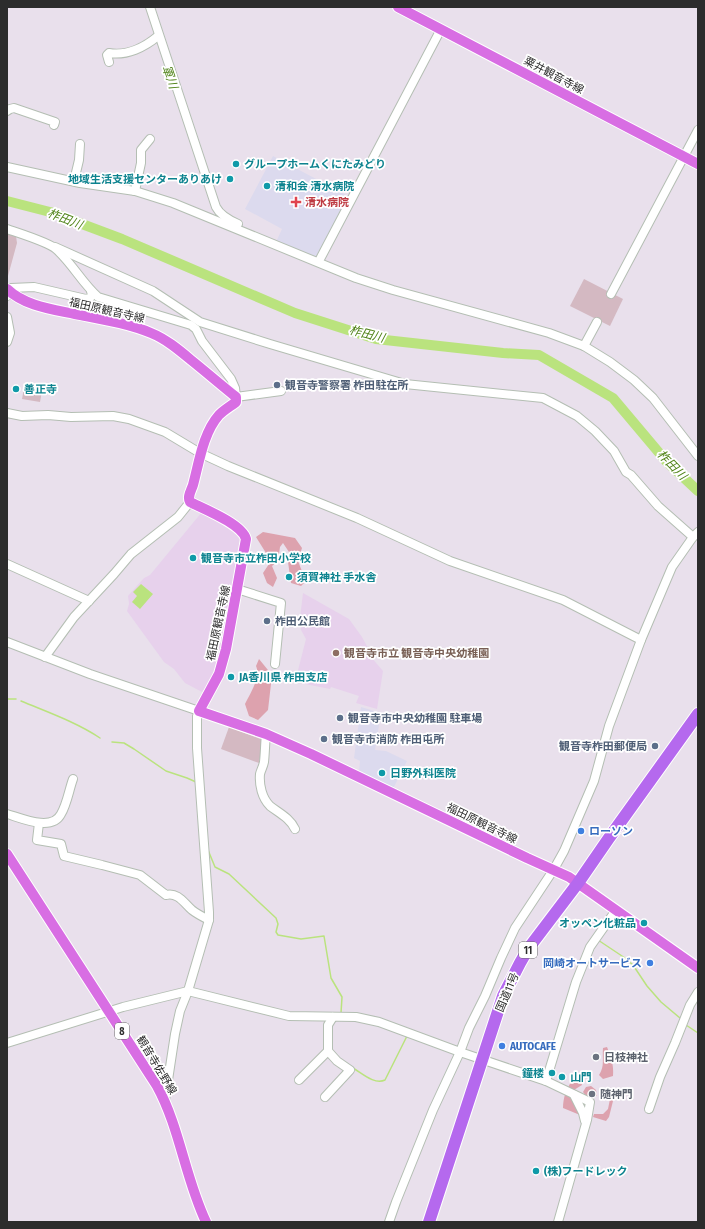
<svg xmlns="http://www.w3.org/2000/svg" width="705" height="1229" font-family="'Fira Sans Condensed','Noto Sans JP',sans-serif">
  <rect width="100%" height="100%" fill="#e9e0ec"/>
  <g fill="#e7d1ec">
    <path d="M202,512l34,21 4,5 -3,22 -19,101 -9,22 -7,9 -17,-9 -11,-14 -10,-7 -37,-51 2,-7 -1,-8 16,-18 6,-3z"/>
    <path d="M303,593l46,26 13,18 7,13 2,7 12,14 -6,38 -21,-6 3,-7 -28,-9 -1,2 -35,-7 11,-43 -5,-9 -1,-12z"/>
  </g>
  <g fill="#dcdaee">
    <path d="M273,156l75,40 -33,63 -39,-17 6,-13 -37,-20z"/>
    <path d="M361,707l20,6 -6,37 11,1 21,10 -14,28 -34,-16 1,-12 -6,-3z"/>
  </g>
  <g fill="#dda2ae">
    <path d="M263,532l32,6 7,10 -4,13 5,13 1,9 -3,3 -10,-3 -3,-21 1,-10 -6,-9 -3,4 -2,14 -6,5 5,12 -4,9 -6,-4 -4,-10 8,-12 -15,-24z"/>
    <path d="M259,659l13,16 -4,35 -10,10 -9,-4 -4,-12c5,-10 16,-27 11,-38z"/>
    <path d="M607,1047c4,10 7,18 6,29l-10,3 -4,-4c6,-9 3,-16 4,-27z"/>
    <path d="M572,1081h9l1,4 -13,8 11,22 -17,-7c0,-10 3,-19 9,-27z"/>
    <path d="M591,1086l5,4 1,6h-11l-3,-4 3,-5z"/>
    <path d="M610,1099h3v2l-4,16 -3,4 -13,-4 1,-3h9l5,-5z"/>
  </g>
  <g fill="#d4b9c2">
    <path d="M7,233l9,3 1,7 -9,33 -1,-1z"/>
    <path d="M584,279l39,20 -13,27 -40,-20z"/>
    <path d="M24,388l18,3 -2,11 -18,-3z"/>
    <path d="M229,727l34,13 -4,23 -38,-14z"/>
  </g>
  <path fill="#bae37e" d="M141,584l12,10 -13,15 -8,-7 5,-6 -4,-4z"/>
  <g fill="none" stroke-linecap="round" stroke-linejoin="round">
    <g stroke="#bae37e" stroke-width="1.5">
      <path d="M7,699h9"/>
      <path d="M21,701c26,11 55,21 79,37"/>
      <path d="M112,742l12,1 10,6 32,22 21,7 9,4"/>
      <path d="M208,850l7,17 14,7 47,44 2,6 -2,8 2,3 23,4 23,-3 7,42 11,19 -1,16"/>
      <path d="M598,940l27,18 8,7 14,21 14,16 19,16"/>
      <path d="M686,1025l12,8"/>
      <path d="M353,1068c9,5 21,17 32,12l22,-44"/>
    </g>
    <path stroke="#bae37e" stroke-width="10" d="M7,201l43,11 72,27 173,74 81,26 127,14 36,2 74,43 53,63 32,30"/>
    <defs>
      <g id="minor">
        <path d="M150,7l66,200c4,8 13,13 22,17"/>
        <path d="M109,62l-2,-7 2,-2c18,3 36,-6 49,-17"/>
        <path d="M7,111l3,-2 4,-1 41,14 -1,3"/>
        <path d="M7,167l73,16 55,8 38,12 183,75 37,12 156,43 35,13 26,16 24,18 19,18 45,58"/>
        <path d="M74,181l5,-21 1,-16"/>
        <path d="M135,191l6,-28v-13l9,-11"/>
        <path d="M7,229c11,4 41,13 49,20 16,14 26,34 42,48l93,28 5,4 6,12 29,38 4,9 1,9 45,-6"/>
        <path d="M55,247l98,44 47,31 70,22 135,40 138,14 34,18 18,15 19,20 12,21 5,3 27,31 35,31"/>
        <path d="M319,261l122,-232"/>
        <path d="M611,294l87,-164"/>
        <path d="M7,296l1,-6 3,-2 23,-1 52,12 4,-1 2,-3 -1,-4"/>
        <path d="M7,317l3,16 -3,9"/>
        <path d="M584,346l13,-24"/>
        <path d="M7,413l15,3 26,-1 23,2 42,-1 16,3 36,13 35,21 28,13 129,52 93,43 113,39 78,40"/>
        <path d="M7,564l82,37"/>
        <path d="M237,589l44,14 -6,61"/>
        <path d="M7,642l83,32 109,37 -2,5v32l12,164v8l-21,71 -8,20 -5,23 -10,66"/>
        <path d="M45,657l29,-40 40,-43 17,-20 47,-37 12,-15"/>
        <path d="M266,734c-1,10 -1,19 -2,28 -1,5 -3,8 -4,12 -1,11 2,24 10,32 9,7 20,12 25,23"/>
        <path d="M7,814c14,4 45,18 54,0 6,-10 8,-24 12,-35"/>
        <path d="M39,823l-2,17 24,4 3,12 38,9 38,10 26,20c12,-3 18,8 26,15 5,4 11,7 17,10"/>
        <path d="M7,1043l116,-36 65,-16 101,25 67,1 23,5 81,30 86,29 44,21 -3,18 -29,102"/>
        <path d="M299,1080l29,-29"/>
        <path d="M546,1081l30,-99 14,-35 26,-37"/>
        <path d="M574,1095l9,18 2,8"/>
        <path d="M325,1097l25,-27 -13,-9 -9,-10v-26l5,-8"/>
        <path d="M649,1109l11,-32 15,-34 15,-38 8,-13"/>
        <path d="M389,1222l7,-20 37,-92 27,-58 9,-24 16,-32 16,-38 14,-30 39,-59 10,-18 30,-70 15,-55 32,-86 31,-73 21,-30 5,-5"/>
      </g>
      <g id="major">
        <path d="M398,7l300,157"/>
        <path d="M7,289c18,17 44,20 68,25 25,5 52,9 76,19 15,6 28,17 40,27 15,12 30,25 45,37v5c-5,4 -12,8 -17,13 -16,18 -20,48 -26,70 -2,6 -6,12 -3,17 14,7 52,22 56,37l-20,110 -7,25 -20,37 67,23 45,20 216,104 42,19 129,91"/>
        <path d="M7,854l150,232c23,42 28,92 49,136"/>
      </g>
      <path id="highway" d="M429,1222l74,-226 17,-33 8,-14 50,-66 31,-45 89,-124"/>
    </defs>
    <use href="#minor" stroke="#b4beb3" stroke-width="10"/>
    <use href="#major" stroke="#fff" stroke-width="12"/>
    <use href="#highway" stroke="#fff" stroke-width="14"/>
    <use href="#minor" stroke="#fff" stroke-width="8"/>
    <use href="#major" stroke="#d86ee3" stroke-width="10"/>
    <use href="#highway" stroke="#b569ee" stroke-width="12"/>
  </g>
  <g fill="#0f9aa8" stroke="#fff" stroke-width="1.5">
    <circle cx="236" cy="164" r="4"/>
    <circle cx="230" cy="179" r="4"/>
    <circle cx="267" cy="186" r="4"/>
    <circle cx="16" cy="389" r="4"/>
    <circle cx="193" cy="558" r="4"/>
    <circle cx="289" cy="577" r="4"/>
    <circle cx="231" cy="677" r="4"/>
    <circle cx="382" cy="773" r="4"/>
    <circle cx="644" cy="923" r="4"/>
    <circle cx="552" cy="1073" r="4"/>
    <circle cx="562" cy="1077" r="4"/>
    <circle cx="536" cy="1171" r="4"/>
  </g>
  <path fill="#e0444e" stroke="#fff" stroke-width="1.5" d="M294 196h4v4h4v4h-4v4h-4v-4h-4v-4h4z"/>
  <g fill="#5c6f8a" stroke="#fff" stroke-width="1.5">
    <circle cx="277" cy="385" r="4"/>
    <circle cx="267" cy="621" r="4"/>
    <circle cx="340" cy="718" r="4"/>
    <circle cx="324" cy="739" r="4"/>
    <circle cx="655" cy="746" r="4"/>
  </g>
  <circle fill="#8d6e63" stroke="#fff" stroke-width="1.5" cx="336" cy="653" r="4"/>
  <g fill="#3f7fe0" stroke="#fff" stroke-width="1.5">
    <circle cx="581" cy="831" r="4"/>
    <circle cx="650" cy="963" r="4"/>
    <circle cx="502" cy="1046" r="4"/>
  </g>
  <g fill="#6b7280" stroke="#fff" stroke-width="1.5">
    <circle cx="596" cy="1057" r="4"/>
    <circle cx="592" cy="1094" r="4"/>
  </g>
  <g text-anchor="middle" stroke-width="3.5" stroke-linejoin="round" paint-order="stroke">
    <g fill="#fff" stroke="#6b6b6b" stroke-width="1">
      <rect x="519" y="942" width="18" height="16" rx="3"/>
      <rect x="115" y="1023" width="14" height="16" rx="3"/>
    </g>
    <g font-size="10" font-weight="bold" fill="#2c2c2c">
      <text x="528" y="954">11</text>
      <text x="122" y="1035">8</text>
    </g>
    <g font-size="11" fill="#2c2c2c" stroke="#fff">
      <text transform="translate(554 75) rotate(28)" y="4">粟井観音寺線</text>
      <text transform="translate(107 310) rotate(13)" y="4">福田原観音寺線</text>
      <text transform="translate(218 623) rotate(-78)" y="4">福田原観音寺線</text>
      <text transform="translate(482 823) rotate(26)" y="4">福田原観音寺線</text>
      <text transform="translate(507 992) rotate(-67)" y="4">国道11号</text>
      <text transform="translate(157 1065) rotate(59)" y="4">観音寺佐野線</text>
    </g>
    <g font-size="11" font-weight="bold" fill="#0d838f" stroke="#fff" text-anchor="start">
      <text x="244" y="168">グループホームくにたみどり</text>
      <text x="222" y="183" text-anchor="end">地域生活支援センターありあけ</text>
      <text x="275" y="190">清和会 清水病院</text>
      <text x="24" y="393">善正寺</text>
      <text x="201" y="562">観音寺市立柞田小学校</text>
      <text x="297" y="581">須賀神社 手水舎</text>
      <text x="239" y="681">JA香川県 柞田支店</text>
      <text x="390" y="777">日野外科医院</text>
      <text x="636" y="927" text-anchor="end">オッペン化粧品</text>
      <text x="544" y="1077" text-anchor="end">鐘楼</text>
      <text x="570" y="1081">山門</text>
      <text x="544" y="1175">(株)フードレック</text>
    </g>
    <g font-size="11" font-weight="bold" fill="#be3a42" stroke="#fff" text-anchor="start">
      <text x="305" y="206">清水病院</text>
    </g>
    <g font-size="11" font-weight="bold" fill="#4e5e75" stroke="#fff" text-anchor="start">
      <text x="285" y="389">観音寺警察署 柞田駐在所</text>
      <text x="275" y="625">柞田公民館</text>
      <text x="348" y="722">観音寺市中央幼稚園 駐車場</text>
      <text x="332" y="743">観音寺市消防 柞田屯所</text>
      <text x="647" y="750" text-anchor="end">観音寺柞田郵便局</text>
    </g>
    <g font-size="11" font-weight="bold" fill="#785e54" stroke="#fff" text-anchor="start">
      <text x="344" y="657">観音寺市立 観音寺中央幼稚園</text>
    </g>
    <g font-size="11" font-weight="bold" fill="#366cbe" stroke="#fff" text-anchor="start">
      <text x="589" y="835">ローソン</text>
      <text x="642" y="967" text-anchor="end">岡崎オートサービス</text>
      <text x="510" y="1050">AUTOCAFE</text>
    </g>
    <g font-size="11" font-weight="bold" fill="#5b616d" stroke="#fff" text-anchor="start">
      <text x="604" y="1061">日枝神社</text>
      <text x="600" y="1098">随神門</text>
    </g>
    <g font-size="12" font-style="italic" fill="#51841a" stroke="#fff">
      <text transform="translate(170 77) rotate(71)" y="4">軍川</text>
      <text transform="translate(65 219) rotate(21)" y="4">柞田川</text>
      <text transform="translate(367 334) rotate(14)" y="4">柞田川</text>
      <text transform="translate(672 465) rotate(46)" y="4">柞田川</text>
    </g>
  </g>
  <rect width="705" height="1229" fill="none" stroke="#2c2c2c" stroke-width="16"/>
</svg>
